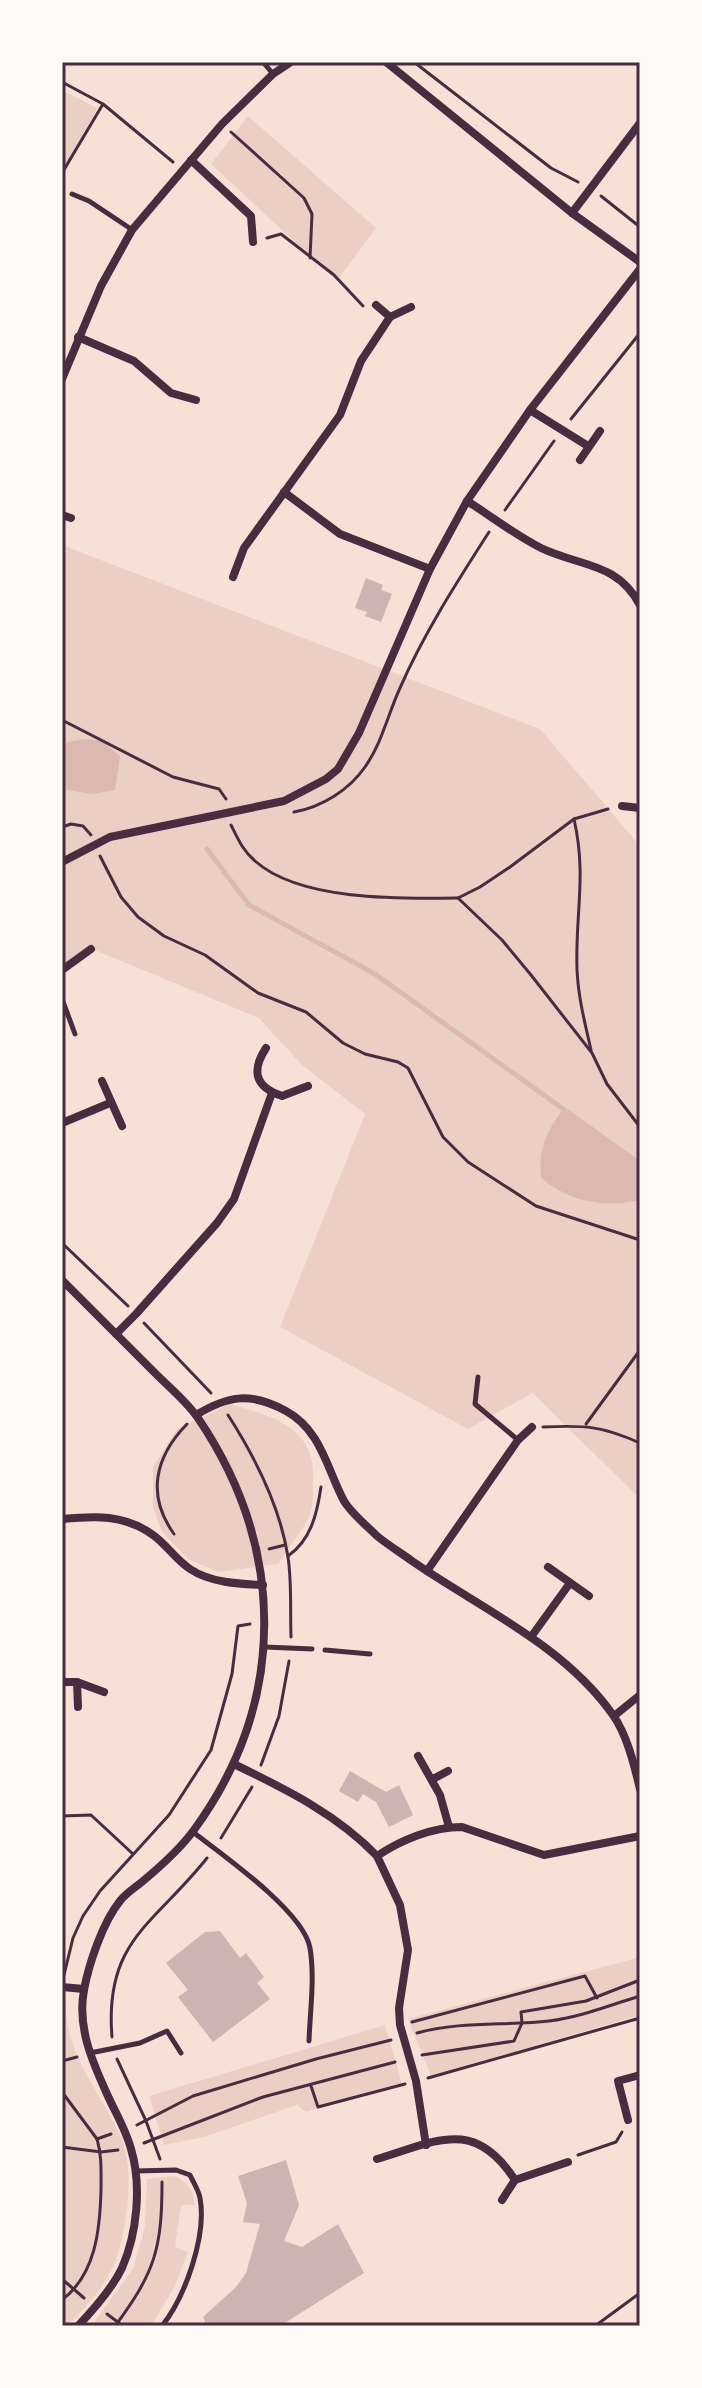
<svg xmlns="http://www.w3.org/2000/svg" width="702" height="2388" font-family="'Roboto Condensed',sans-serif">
  <rect width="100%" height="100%" fill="#f7e1d7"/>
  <g fill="#ebcfc5">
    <path d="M62,90l35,18 -35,72z"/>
    <path d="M248,116l128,112 -39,53 -126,-117z"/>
    <path d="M62,545l478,184 100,117v653l-107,-106 -65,36 -188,-102 85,-213 -63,-49 -43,-47 -167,-69 -30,21z"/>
    <path d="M230,1404c46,13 88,24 83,82 0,10 0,22 -4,31 -8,16 -21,32 -31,47l-60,8 -30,-13 -26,-27 -9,-25v-40l24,-38z"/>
    <path d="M637,1958l3,9v48l-209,61 -23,-57z"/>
    <path d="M62,1993h3c-1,61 30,90 55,142 16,32 7,94 -5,127 -9,24 -30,46 -48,64h-5z"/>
    <path d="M385,2025l17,59 -96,28 -9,-7 -93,32 -40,8 -15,-49z"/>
    <path d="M174,2176c15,7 18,13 21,29h-14l-6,42 13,5 -13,34 -24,40h-60l42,-57 12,-43 2,-47z"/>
  </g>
  <g fill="#dcb8b0">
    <path d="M84,739l18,2 18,15 -5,34 -23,4 -30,-5v-46z"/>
    <path d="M563,1109l77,55v36c-37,8 -70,2 -99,-22 -3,-29 5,-45 22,-69z"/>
  </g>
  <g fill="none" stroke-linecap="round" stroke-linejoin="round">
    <path stroke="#dcb8b0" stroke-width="5" d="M207,849l42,56 126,69 265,190"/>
  </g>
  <g fill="#ccb4b1">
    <path d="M366,578l17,7 -2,5 11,4 -11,28 -16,-6 2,-4 -12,-4z"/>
    <path d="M350,1771l36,21 13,-7 14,30 -24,12 -13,-25 -13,-8 -5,8 -19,-11z"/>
    <path d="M220,1931l20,27 6,-5 18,24 -7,6 13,16 -57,43 -35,-45 10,-7 -22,-27 39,-31z"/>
    <path d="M286,2160l13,45 -15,36 18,6 36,-23 26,49 -84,53h-73l-4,-9 33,-30 10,-14 14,-49 -17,-2 4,-19 -9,-27z"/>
  </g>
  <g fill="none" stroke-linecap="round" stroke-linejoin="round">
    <g stroke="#4a2c40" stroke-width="3">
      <path d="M414,62l137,106 27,14"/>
      <path d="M62,82l41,22 70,58"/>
      <path d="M231,132l73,66 8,16 -2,44"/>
      <path d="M62,173l41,-69"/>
      <path d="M601,196l39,31"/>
      <path d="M267,238l14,-4 53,41 29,31"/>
      <path d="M571,419l69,-86"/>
      <path d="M505,510l49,-69"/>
      <path d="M62,720l111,57 46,12 7,10"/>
      <path d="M294,812c28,-5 55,-22 71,-45 17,-24 23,-53 35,-79 24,-55 57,-106 89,-156"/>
      <path d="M574,819c13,57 1,95 3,150 1,28 8,54 14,81"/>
      <path d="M231,825c7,14 12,26 24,36 45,40 145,38 203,37l44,42 29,35 61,78 15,31 33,43"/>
      <path d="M62,827l9,-3 12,2 8,9"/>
      <path d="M100,856l21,41 17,20 26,19 41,19 53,38 48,19 37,31 22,11 33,8 10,6 35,69 25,25 68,44 104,34"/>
      <path d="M458,898l22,-11 30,-20 64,-48 34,-10"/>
      <path d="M62,1243l66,63"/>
      <path d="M144,1323l67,70"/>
      <path d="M228,1415c27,42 52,91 60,142 4,26 2,54 3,80"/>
      <path d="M586,1424l54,-74"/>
      <path d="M543,1427c42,-2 59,-1 97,16"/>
      <path d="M174,1534c-28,-39 -19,-77 13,-110"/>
      <path d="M269,1549l16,-4"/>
      <path d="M288,1556c23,-16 29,-42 33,-69"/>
      <path d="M261,1765l18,-49 10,-55"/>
      <path d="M62,1816l29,-1 42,39"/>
      <path d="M221,1838l31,-51"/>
      <path d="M64,1975l9,-37 10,-22 17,-25 69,-76 42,-65 21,-76 6,-48 12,-2"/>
      <path d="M412,2022l173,-46 12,22"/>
      <path d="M417,2033c43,-12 88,-7 132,-12 32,-4 61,-16 91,-25"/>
      <path d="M112,2037c-8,-97 43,-113 95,-179"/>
      <path d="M422,2055l92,-14 8,-18 -1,-11 65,-11 54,-21"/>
      <path d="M117,2059l29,62 14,38"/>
      <path d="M62,2061l15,-4"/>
      <path d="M428,2078l212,-60"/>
      <path d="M311,2086l7,21 87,-23"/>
      <path d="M62,2092l35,47"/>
      <path d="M137,2125l56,-29 123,-37 75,-19"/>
      <path d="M144,2143l119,-46 132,-35"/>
      <path d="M62,2147l39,5 17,-2"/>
      <path d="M578,2155l38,-13 6,-10"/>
      <path d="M62,2279l22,19"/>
      <path d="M62,2300c34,-26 38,-71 39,-110 0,-18 1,-34 -4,-51l14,-5"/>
      <path d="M107,2314l16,12"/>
      <path d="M115,2326c40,-54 47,-77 47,-144"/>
      <path d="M595,2326l45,-33"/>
    </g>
    <g stroke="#4a2c40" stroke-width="5">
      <path d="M263,62l10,12"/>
      <path d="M72,194l17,7 42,28"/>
      <path d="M62,999l13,35"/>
      <path d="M478,1377l-3,27 43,36"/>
      <path d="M265,1647l47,2"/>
      <path d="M325,1650l45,4"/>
      <path d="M193,1832c30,23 111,80 117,116 5,30 0,63 -1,93"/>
      <path d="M90,2053l50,-10 27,-12 14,22"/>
      <path d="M135,2171l41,-1 14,5c3,7 9,16 10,23 7,38 -15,99 -38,128"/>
    </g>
    <g stroke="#4a2c40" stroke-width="8">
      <path d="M386,62l186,151 68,49"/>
      <path d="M191,160l60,56 2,26"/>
      <path d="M572,213l68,-90"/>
      <path d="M376,305l14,12"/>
      <path d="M78,337l56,24 37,32 25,7"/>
      <path d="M62,379l39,-93 31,-56 90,-106 51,-50 18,-12"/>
      <path d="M530,410l58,36"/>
      <path d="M580,460l20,-29"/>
      <path d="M284,492l56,42 90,35"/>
      <path d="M467,501c24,15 48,34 74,47 40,19 76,14 99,57"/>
      <path d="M62,515l9,3"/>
      <path d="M233,577l11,-29 96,-133 21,-54 29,-44 21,-10"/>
      <path d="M622,806l18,2"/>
      <path d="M62,862l48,-25 174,-36 42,-22 12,-10 21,-36 71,-164 37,-68 63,-91 110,-141"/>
      <path d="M62,970l29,-21"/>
      <path d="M266,1048c-15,23 -11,39 16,48l26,-10"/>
      <path d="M102,1081l20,45"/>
      <path d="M62,1123l48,-20"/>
      <path d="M62,1280c32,32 63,63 94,94 14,14 31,28 42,44 88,130 90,283 -4,412 -14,19 -33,36 -51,51 -7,6 -17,12 -23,20 -17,21 -31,62 -36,89 -7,37 8,71 23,104 8,18 19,36 24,55 11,36 6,85 -9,119 -10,21 -28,41 -44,58"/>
      <path d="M116,1334l20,-20 81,-91 17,-24 38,-106"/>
      <path d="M196,1415c33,-20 55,-23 90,-4 35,19 41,58 58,90 7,12 23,25 33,35 11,9 24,17 35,25 68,47 152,84 201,154 14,20 21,49 27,74"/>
      <path d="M62,1519c33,-3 62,-5 91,16 13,9 23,25 37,34 21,14 49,15 73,16"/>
      <path d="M548,1567l41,29"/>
      <path d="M427,1571l91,-131 14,-13"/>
      <path d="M531,1637l39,-54"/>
      <path d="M62,1682h15l27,10"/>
      <path d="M77,1682l1,25"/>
      <path d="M614,1716l26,-21"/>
      <path d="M418,1756l22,39 9,32"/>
      <path d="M234,1764c51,25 103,50 143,92 24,-16 55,-29 85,-29l82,28 96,-19"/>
      <path d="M433,1779l15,-8"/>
      <path d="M377,1856l23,49 8,45 -9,58 1,17 16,56 10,64"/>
      <path d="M62,1987l22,2"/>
      <path d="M628,2120l-10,-39 22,-6"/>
      <path d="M377,2159c60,-18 97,-42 138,21"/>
      <path d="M502,2200l13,-20 53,-18"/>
    </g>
  </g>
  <rect width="702" height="2388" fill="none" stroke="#fffaf5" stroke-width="128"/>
  <rect x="64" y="64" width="574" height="2260" fill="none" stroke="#4a2c40" stroke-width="3"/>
</svg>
